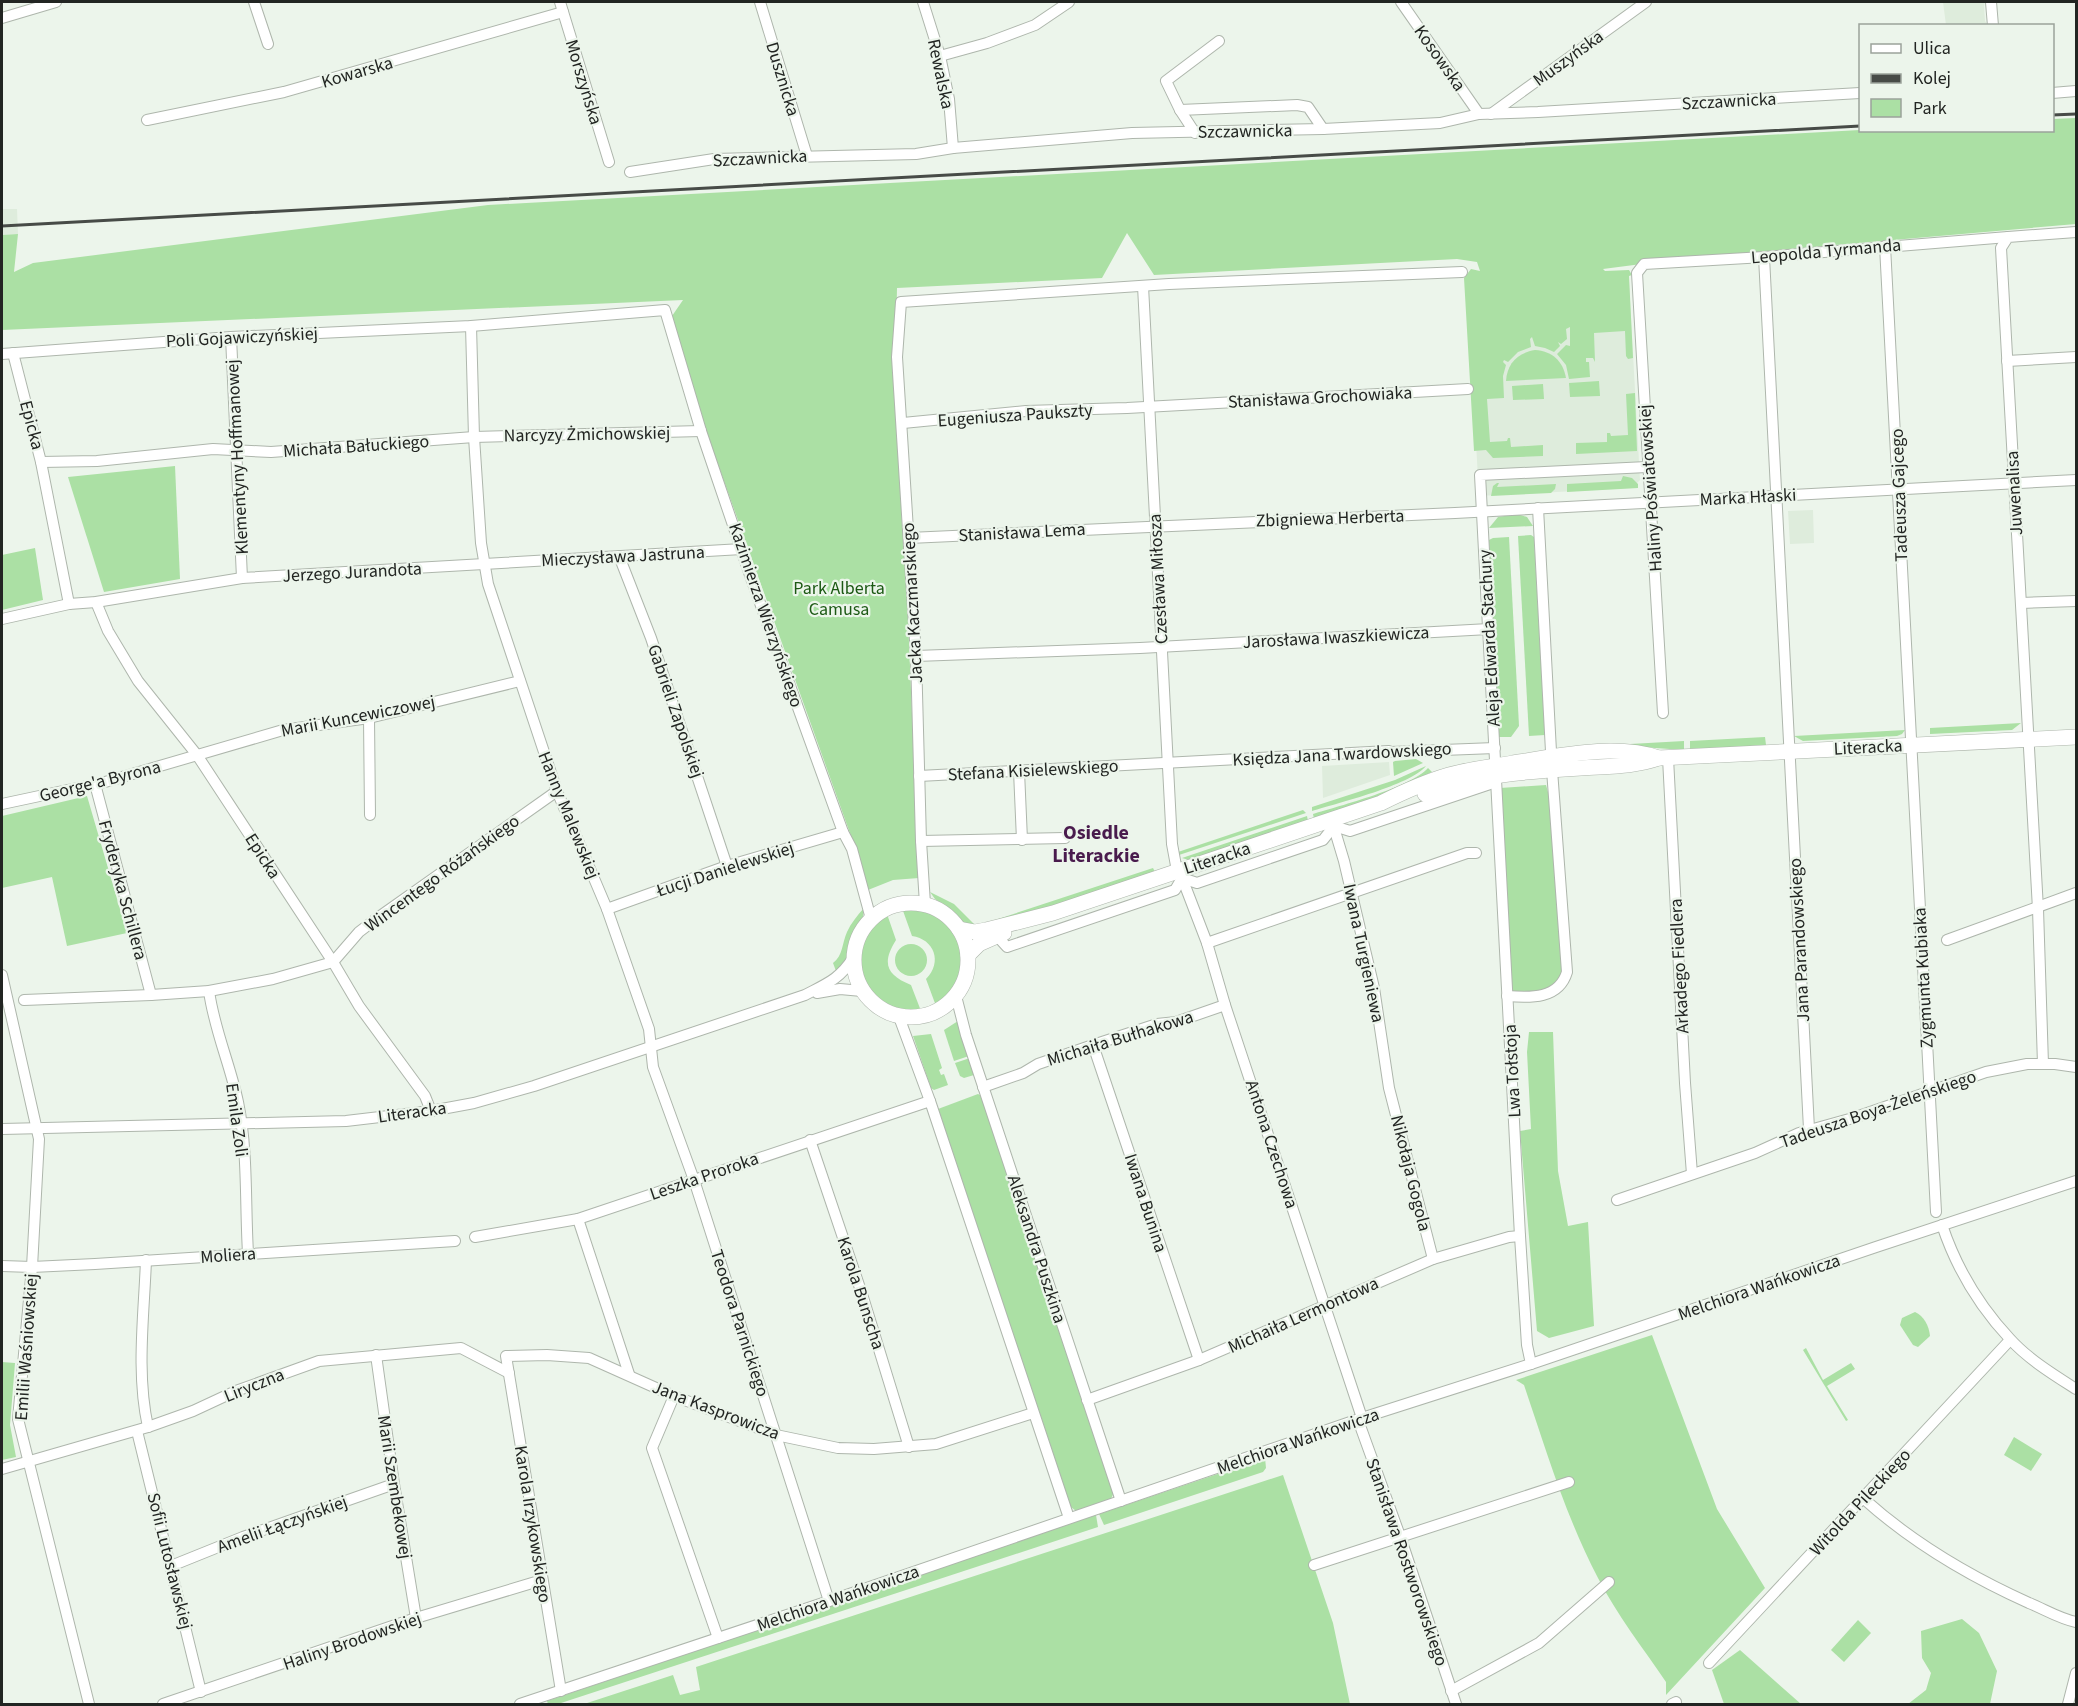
<svg xmlns="http://www.w3.org/2000/svg" width="2078" height="1706" font-family="'Source Sans 3',sans-serif">
  <rect width="100%" height="100%" fill="#ecf5eb"/>
  <g fill="#deecdc">
    <path d="M1943,2h42l-1,4 1,15 3,4h-42z"/>
    <path d="M2,209h15l1,25 -16,1z"/>
    <path d="M1621,274l8,8 11,198 -8,8 -153,8 -12,-214z"/>
    <path d="M1813,510l1,33 -24,1 -2,-33z"/>
    <path d="M1389,762l1,13 -67,23 -1,-32z"/>
  </g>
  <g fill="#abe0a4">
    <path d="M2076,118v106l-388,34 -85,11 2,2 24,-1 3,5 -3,1 4,82 -5,1 -2,-3 -1,-25 -31,2 1,29 -2,-4h-7v4h3l1,15 -21,2 -3,-14 -9,-11 9,-9 4,1v-19l-4,2 1,10 -6,5 -3,-2 2,4 -6,6 -9,-4 -10,-2 -3,-9 -2,2 1,8 -13,5 -10,10 -4,-2 -1,2 3,3 -3,11 1,22 -17,1 3,43 17,-1 1,-3h2l1,9 32,-2v11l-50,2 -7,-8 -12,1 -10,-173 7,-9 9,2 -3,-9 -20,-3 -303,16 -27,-42 -25,45 -205,10 -2,94 7,143h2l15,353 -26,2 -25,10 -7,-26 -156,-436 -33,-112 11,-16 -681,30v-95l16,-1 -4,38 19,-9 455,-58 1372,-75h192l1,-11z"/>
    <path d="M1535,350c17,1 28,11 31,28l-60,3c1,-17 11,-28 29,-31z"/>
    <path d="M1599,381l1,15 -30,1 -1,-14z"/>
    <path d="M1543,384l1,15 -31,1 -1,-14z"/>
    <path d="M1635,393l2,58 -61,3v-11l31,-1v-9h3l1,3 17,-1 -2,-41z"/>
    <path d="M175,466l5,113 -76,13 -36,-115z"/>
    <path d="M1623,476l9,2 6,6v4l-71,4v-8l54,-3z"/>
    <path d="M1497,483h2l-2,4 59,-3 -1,5 -4,4 -60,3 2,-10z"/>
    <path d="M1517,514l10,3 6,9 -44,2 9,-11z"/>
    <path d="M1531,535l3,2 11,198 -16,1 -11,-200z"/>
    <path d="M1509,537l10,189 -8,11h-12l-10,-197 4,-2z"/>
    <path d="M35,548l8,52 -41,10v-55z"/>
    <path d="M2021,723l-9,7 -82,4v-6z"/>
    <path d="M1905,730l-3,4 -5,2 -94,5 -9,-5z"/>
    <path d="M1765,737l1,8 -76,5v-9z"/>
    <path d="M1684,741v9l-72,-5z"/>
    <path d="M1416,759l7,4 -29,13 -1,-14 2,-1z"/>
    <path d="M1426,766c-15,19 -88,37 -114,45v-4l83,-27z"/>
    <path d="M1428,768l4,4 -54,25 -64,22 -1,-5c26,-8 99,-27 115,-46z"/>
    <path d="M1546,785l4,14 13,176 -15,14 -31,5 -5,-4 -12,-202z"/>
    <path d="M87,796l40,137 -60,13 -15,-69 -50,11v-72z"/>
    <path d="M1303,810l3,3 -127,42 -1,-3z"/>
    <path d="M1307,816l1,5 -119,39 -7,-2z"/>
    <path d="M1153,868l2,4 -124,41 -42,9z"/>
    <path d="M930,892l24,12 20,20 -9,1 -12,-14 -18,-12z"/>
    <path d="M864,908l-1,9 -9,15 -8,29 -10,10 -3,-8c10,-7 9,-20 14,-31 4,-9 10,-16 17,-24z"/>
    <path d="M902,908c61,-7 84,64 34,98l-10,-27c17,-17 8,-40 -14,-43z"/>
    <path d="M887,914l9,26c-15,24 -9,35 15,45l10,26c-60,9 -84,-66 -34,-97z"/>
    <circle cx="911" cy="960" r="16"/>
    <path d="M958,1021l11,35 -15,5 -10,-31z"/>
    <path d="M1529,1032h24l5,139 10,55 20,-4 6,104 -45,12 -12,-7 -17,-200 11,-2 -4,-77z"/>
    <path d="M931,1034l11,34 -3,2 2,5 3,-1 4,11 -14,5 -3,-2 -18,-52z"/>
    <path d="M970,1058l4,17 -10,3 -4,-2 -5,-13z"/>
    <path d="M978,1094l4,2 132,396 -3,7 -35,12 -5,-4 -133,-398z"/>
    <path d="M1915,1312c9,4 14,14 15,24l-12,11 -5,-2 -13,-20 2,-7z"/>
    <path d="M1652,1335l65,174 48,79 -99,107v-13c-23,-34 -49,-67 -68,-104 -32,-61 -52,-128 -74,-193l-8,-5z"/>
    <path d="M1806,1348l17,32 28,-17 4,6 -28,17 21,34 -2,1 -43,-71z"/>
    <path d="M2,1362l13,1 -5,62 6,32 -14,3z"/>
    <path d="M2014,1437l28,17 -11,17 -27,-16z"/>
    <path d="M1265,1458l1,10 -3,4 -159,53 -5,-11z"/>
    <path d="M1283,1475l50,148 17,81h-766l89,-29 7,20 20,-5 -4,-23z"/>
    <path d="M1096,1515l2,12 -540,177h-10l-1,-3z"/>
    <path d="M1962,1619l17,14 18,38 -7,33h-82l18,-14 5,-17 -9,-15 -1,-27z"/>
    <path d="M1858,1620l13,13 -27,29 -13,-12z"/>
    <path d="M1740,1650l61,54h-77l-12,-34z"/>
  </g>
  <g fill="none" stroke-linecap="round" stroke-linejoin="round">
    <defs>
      <g id="street">
        <path d="M254,2l14,42"/>
        <path d="M560,2l49,160"/>
        <path d="M760,2l47,154"/>
        <path d="M923,2l17,54 9,43 4,49"/>
        <path d="M1401,2l78,112"/>
        <path d="M1991,2l2,24"/>
        <path d="M2,18l54,-16"/>
        <path d="M940,56l47,-13 48,-18 34,-23"/>
        <path d="M2052,93l24,-2"/>
        <path d="M1180,110l117,-5 11,2 15,22"/>
        <path d="M1491,114l155,-112"/>
        <path d="M147,120l137,-28 279,-80"/>
        <path d="M1195,133l-15,-23 -14,-29 53,-40"/>
        <path d="M630,172l84,-13 202,-5 37,-6 179,-15 191,-4 117,-6 39,-9 59,-2 322,-19"/>
        <path d="M1885,246l51,966"/>
        <path d="M1764,257c17,291 28,582 45,872"/>
        <path d="M1143,286l29,558 5,27"/>
        <path d="M471,326l3,111 7,106 7,41 69,207 50,118 42,120 4,38 41,113 135,421"/>
        <path d="M231,337l11,241"/>
        <path d="M13,353l28,109 28,142"/>
        <path d="M2,354l229,-17 240,-11 194,-16 36,121 50,147 92,254 9,17 19,70"/>
        <path d="M2007,361l69,-4"/>
        <path d="M903,423l123,-12 101,-3 341,-19"/>
        <path d="M41,462l56,-1 116,-12 58,3 203,-15 227,-6"/>
        <path d="M909,538l546,-25 621,-33"/>
        <path d="M619,556l32,82 76,228"/>
        <path d="M96,602l12,29 30,50 59,74 136,207 26,44 66,90 6,15"/>
        <path d="M2021,603l55,-2"/>
        <path d="M2,619l67,-15 27,-2 146,-24 500,-29"/>
        <path d="M916,656l224,-8 349,-19"/>
        <path d="M1663,713l-26,-440 7,-9 120,-7 244,-20"/>
        <path d="M369,718l1,97"/>
        <path d="M1668,758l17,325 7,91"/>
        <path d="M1019,771l3,69"/>
        <path d="M919,776l470,-25 2,1 104,-4"/>
        <path d="M95,784l56,211"/>
        <path d="M2,804l103,-22 178,-52 86,-12 151,-37"/>
        <path d="M1332,821l12,40 30,127 15,100 44,171"/>
        <path d="M921,841l144,-3"/>
        <path d="M1179,870l28,73 18,62 137,413"/>
        <path d="M925,904l-4,-63 -5,-185 -19,-299 4,-55 268,-18 293,-12"/>
        <path d="M607,909l120,-43 116,-34"/>
        <path d="M997,936l10,11 168,-57 7,-12 15,5 126,-43 11,-14 16,5 146,-49"/>
        <path d="M1947,940l129,-47"/>
        <path d="M1207,943l260,-90h9"/>
        <path d="M2,975l37,164 -7,128 -14,152 71,285"/>
        <path d="M209,991c5,38 21,73 29,111 10,49 7,101 10,151"/>
        <path d="M817,993l23,-4 22,2"/>
        <path d="M956,996l10,39 155,466"/>
        <path d="M1507,996c24,2 52,3 60,-24l-15,-202 -14,-262"/>
        <path d="M24,1000l127,-5 58,-4 64,-12 60,-17 26,-30 17,-13 181,-128"/>
        <path d="M899,1017l31,84 139,417"/>
        <path d="M1093,1045l106,315"/>
        <path d="M2043,1064l-5,-155 -37,-661 7,-11 68,-5"/>
        <path d="M983,1087l40,-14 15,-9 55,-19 64,-21 19,-2 49,-17"/>
        <path d="M2,1129l344,-8 85,-10 43,-8 60,-17 271,-91c21,-11 35,-16 48,-37"/>
        <path d="M810,1140l52,154 47,153"/>
        <path d="M1617,1200l138,-47 44,-20 54,-15 133,-46 41,-8h28l21,3"/>
        <path d="M578,1219l51,155"/>
        <path d="M1942,1225c14,42 38,82 68,114 18,20 44,36 66,50"/>
        <path d="M475,1237l103,-18 352,-118"/>
        <path d="M146,1260c-2,55 -10,113 2,167"/>
        <path d="M2,1266l30,1 63,-3 360,-23"/>
        <path d="M376,1355l18,129 22,134"/>
        <path d="M1531,1364l-4,-19 -7,-109 -40,-761 167,-8"/>
        <path d="M674,1396l-22,52 66,190"/>
        <path d="M1087,1400l112,-40 234,-101 76,-22 11,-1"/>
        <path d="M1358,1420l42,116 56,168"/>
        <path d="M137,1431l64,261"/>
        <path d="M2,1469l146,-42 45,-16 43,-20 83,-30 142,-13 48,25"/>
        <path d="M1864,1499c49,44 105,77 165,104 15,6 31,16 47,19"/>
        <path d="M1314,1565l255,-83"/>
        <path d="M171,1566l72,-29 151,-53"/>
        <path d="M1709,1663l301,-323"/>
        <path d="M561,1691l-55,-335 41,-1 42,3 85,38 102,39 62,13 36,1 62,-5 97,-31"/>
        <path d="M1451,1691l88,-48 70,-61"/>
        <path d="M163,1704l253,-86 126,-38"/>
        <path d="M520,1704l309,-103 533,-183 169,-54 345,-117 200,-66"/>
        <path d="M1672,1704l4,-2"/>
        <path d="M2068,1704l8,-31"/>
      </g>
      <g id="secondary">
        <path d="M1425,794c48,-19 104,-23 156,-26 27,-2 52,-1 78,-10l417,-21"/>
        <circle cx="911" cy="960" r="57"/>
        <path d="M959,929l16,3 11,-2 67,-17 328,-110c22,-11 44,-21 68,-28 21,-6 42,-8 64,-12 46,-7 101,-20 146,-5"/>
        <path d="M968,955l11,-11 25,-11"/>
      </g>
    </defs>
    <use href="#street" stroke="#aeb6ac" stroke-width="12"/>
    <use href="#secondary" stroke="#aeb6ac" stroke-width="16"/>
    <use href="#street" stroke="#fff" stroke-width="10"/>
    <use href="#secondary" stroke="#fff" stroke-width="15"/>
    <g stroke="#474b47" stroke-width="3">
      <path d="M2052,115l24,-1"/>
      <path d="M2,226l1858,-100"/>
    </g>
  </g>
  <g text-anchor="middle" stroke-width="4.5" stroke-linejoin="round" paint-order="stroke">
    <g font-size="18" fill="#222522" stroke="#ecf5eb">
      <text transform="translate(1440 58) rotate(55)" y="6">Kosowska</text>
      <text transform="translate(1568 58) rotate(-36)" y="6">Muszyńska</text>
      <text transform="translate(357 72) rotate(-16)" y="6">Kowarska</text>
      <text transform="translate(941 74) rotate(78)" y="6">Rewalska</text>
      <text transform="translate(783 79) rotate(73)" y="6">Dusznicka</text>
      <text transform="translate(584 82) rotate(73)" y="6">Morszyńska</text>
      <text transform="translate(1729 101) rotate(-3)" y="6">Szczawnicka</text>
      <text transform="translate(1245 131) rotate(-1)" y="6">Szczawnicka</text>
      <text transform="translate(760 158) rotate(-3)" y="6">Szczawnicka</text>
      <text transform="translate(1826 251) rotate(-5)" y="6">Leopolda Tyrmanda</text>
      <text transform="translate(242 337) rotate(-3)" y="6">Poli Gojawiczyńskiej</text>
      <text transform="translate(1320 397) rotate(-3)" y="6">Stanisława Grochowiaka</text>
      <text transform="translate(1015 415) rotate(-4)" y="6">Eugeniusza Paukszty</text>
      <text transform="translate(32 425) rotate(75)" y="6">Epicka</text>
      <text transform="translate(587 434) rotate(-1)" y="6">Narcyzy Żmichowskiej</text>
      <text transform="translate(356 446) rotate(-4)" y="6">Michała Bałuckiego</text>
      <text transform="translate(237 457) rotate(-93)" y="6">Klementyny Hoffmanowej</text>
      <text transform="translate(1650 488) rotate(-94)" y="6">Haliny Poświatowskiej</text>
      <text transform="translate(2014 493) rotate(-93)" y="6">Juwenalisa</text>
      <text transform="translate(1899 495) rotate(-92)" y="6">Tadeusza Gajcego</text>
      <text transform="translate(1748 497) rotate(-3)" y="6">Marka Hłaski</text>
      <text transform="translate(1330 518) rotate(-2)" y="6">Zbigniewa Herberta</text>
      <text transform="translate(1022 532) rotate(-3)" y="6">Stanisława Lema</text>
      <text transform="translate(623 556) rotate(-3)" y="6">Mieczysława Jastruna</text>
      <text transform="translate(352 572) rotate(-3)" y="6">Jerzego Jurandota</text>
      <text transform="translate(1158 579) rotate(-93)" y="6">Czesława Miłosza</text>
      <text transform="translate(912 603) rotate(-93)" y="6">Jacka Kaczmarskiego</text>
      <text transform="translate(766 615) rotate(71)" y="6">Kazimierza Wierzyńskiego</text>
      <text transform="translate(1336 637) rotate(-3)" y="6">Jarosława Iwaszkiewicza</text>
      <text transform="translate(1489 638) rotate(-93)" y="6">Aleja Edwarda Stachury</text>
      <text transform="translate(676 711) rotate(71)" y="6">Gabrieli Zapolskiej</text>
      <text transform="translate(358 716) rotate(-11)" y="6">Marii Kuncewiczowej</text>
      <text transform="translate(1868 747) rotate(-3)" y="6">Literacka</text>
      <text transform="translate(1342 754) rotate(-3)" y="6">Księdza Jana Twardowskiego</text>
      <text transform="translate(1033 770) rotate(-3)" y="6">Stefana Kisielewskiego</text>
      <text transform="translate(100 781) rotate(-14)" y="6">George'a Byrona</text>
      <text transform="translate(569 815) rotate(68)" y="6">Hanny Malewskiej</text>
      <text transform="translate(263 856) rotate(57)" y="6">Epicka</text>
      <text transform="translate(1217 858) rotate(-18)" y="6">Literacka</text>
      <text transform="translate(725 869) rotate(-18)" y="6">Łucji Danielewskiej</text>
      <text transform="translate(442 873) rotate(-36)" y="6">Wincentego Różańskiego</text>
      <text transform="translate(123 890) rotate(75)" y="6">Fryderyka Schillera</text>
      <text transform="translate(1799 940) rotate(-93)" y="6">Jana Parandowskiego</text>
      <text transform="translate(1364 953) rotate(78)" y="6">Iwana Turgieniewa</text>
      <text transform="translate(1679 966) rotate(-93)" y="6">Arkadego Fiedlera</text>
      <text transform="translate(1923 978) rotate(-93)" y="6">Zygmunta Kubiaka</text>
      <text transform="translate(1120 1038) rotate(-17)" y="6">Michaiła Bułhakowa</text>
      <text transform="translate(1512 1071) rotate(-93)" y="6">Lwa Tołstoja</text>
      <text transform="translate(1878 1109) rotate(-19)" y="6">Tadeusza Boya-Żeleńskiego</text>
      <text transform="translate(412 1112) rotate(-8)" y="6">Literacka</text>
      <text transform="translate(237 1120) rotate(82)" y="6">Emila Zoli</text>
      <text transform="translate(1272 1144) rotate(72)" y="6">Antona Czechowa</text>
      <text transform="translate(1411 1173) rotate(76)" y="6">Nikołaja Gogola</text>
      <text transform="translate(704 1176) rotate(-19)" y="6">Leszka Proroka</text>
      <text transform="translate(1146 1203) rotate(72)" y="6">Iwana Bunina</text>
      <text transform="translate(1037 1249) rotate(72)" y="6">Aleksandra Puszkina</text>
      <text transform="translate(228 1255) rotate(-4)" y="6">Moliera</text>
      <text transform="translate(1759 1287) rotate(-19)" y="6">Melchiora Wańkowicza</text>
      <text transform="translate(861 1293) rotate(72)" y="6">Karola Bunscha</text>
      <text transform="translate(1303 1315) rotate(-24)" y="6">Michaiła Lermontowa</text>
      <text transform="translate(740 1323) rotate(72)" y="6">Teodora Parnickiego</text>
      <text transform="translate(26 1347) rotate(-86)" y="6">Emilii Waśniowskiej</text>
      <text transform="translate(254 1385) rotate(-22)" y="6">Liryczna</text>
      <text transform="translate(716 1410) rotate(21)" y="6">Jana Kasprowicza</text>
      <text transform="translate(1298 1441) rotate(-19)" y="6">Melchiora Wańkowicza</text>
      <text transform="translate(395 1487) rotate(81)" y="6">Marii Szembekowej</text>
      <text transform="translate(1860 1502) rotate(-47)" y="6">Witolda Pileckiego</text>
      <text transform="translate(282 1524) rotate(-20)" y="6">Amelii Łączyńskiej</text>
      <text transform="translate(533 1524) rotate(81)" y="6">Karola Irzykowskiego</text>
      <text transform="translate(170 1561) rotate(76)" y="6">Sofii Lutosławskiej</text>
      <text transform="translate(1407 1562) rotate(71)" y="6">Stanisława Rostworowskiego</text>
      <text transform="translate(838 1598) rotate(-19)" y="6">Melchiora Wańkowicza</text>
      <text transform="translate(352 1641) rotate(-19)" y="6">Haliny Brodowskiej</text>
    </g>
    <g font-size="18" fill="#1c5914" stroke="#ecf5eb">
      <text x="839" y="594">Park Alberta<tspan x="839" dy="21">Camusa</tspan></text>
    </g>
    <g font-size="20" font-weight="bold" fill="#491b4d" stroke="#ecf5eb">
      <text x="1096" y="839">Osiedle<tspan x="1096" dy="23">Literackie</tspan></text>
    </g>
  </g>
  <rect width="2078" height="1706" fill="none" stroke="#222522" stroke-width="6"/>
  <rect x="1859" y="24" width="195" height="108" fill="#ecf5eb" stroke="#9ba29b" stroke-width="1.5"/>
  <rect x="1871" y="44" width="30" height="9" fill="#ffffff" stroke="#9ba29b" stroke-width="1.5"/>
  <text x="1913" y="54" font-size="18" fill="#222522">Ulica</text>
  <rect x="1871" y="74" width="30" height="9" fill="#474b47" stroke="#9ba29b" stroke-width="1.5"/>
  <text x="1913" y="84" font-size="18" fill="#222522">Kolej</text>
  <rect x="1871" y="99" width="30" height="18" fill="#abe0a4" stroke="#9ba29b" stroke-width="1.5"/>
  <text x="1913" y="114" font-size="18" fill="#222522">Park</text>
</svg>
